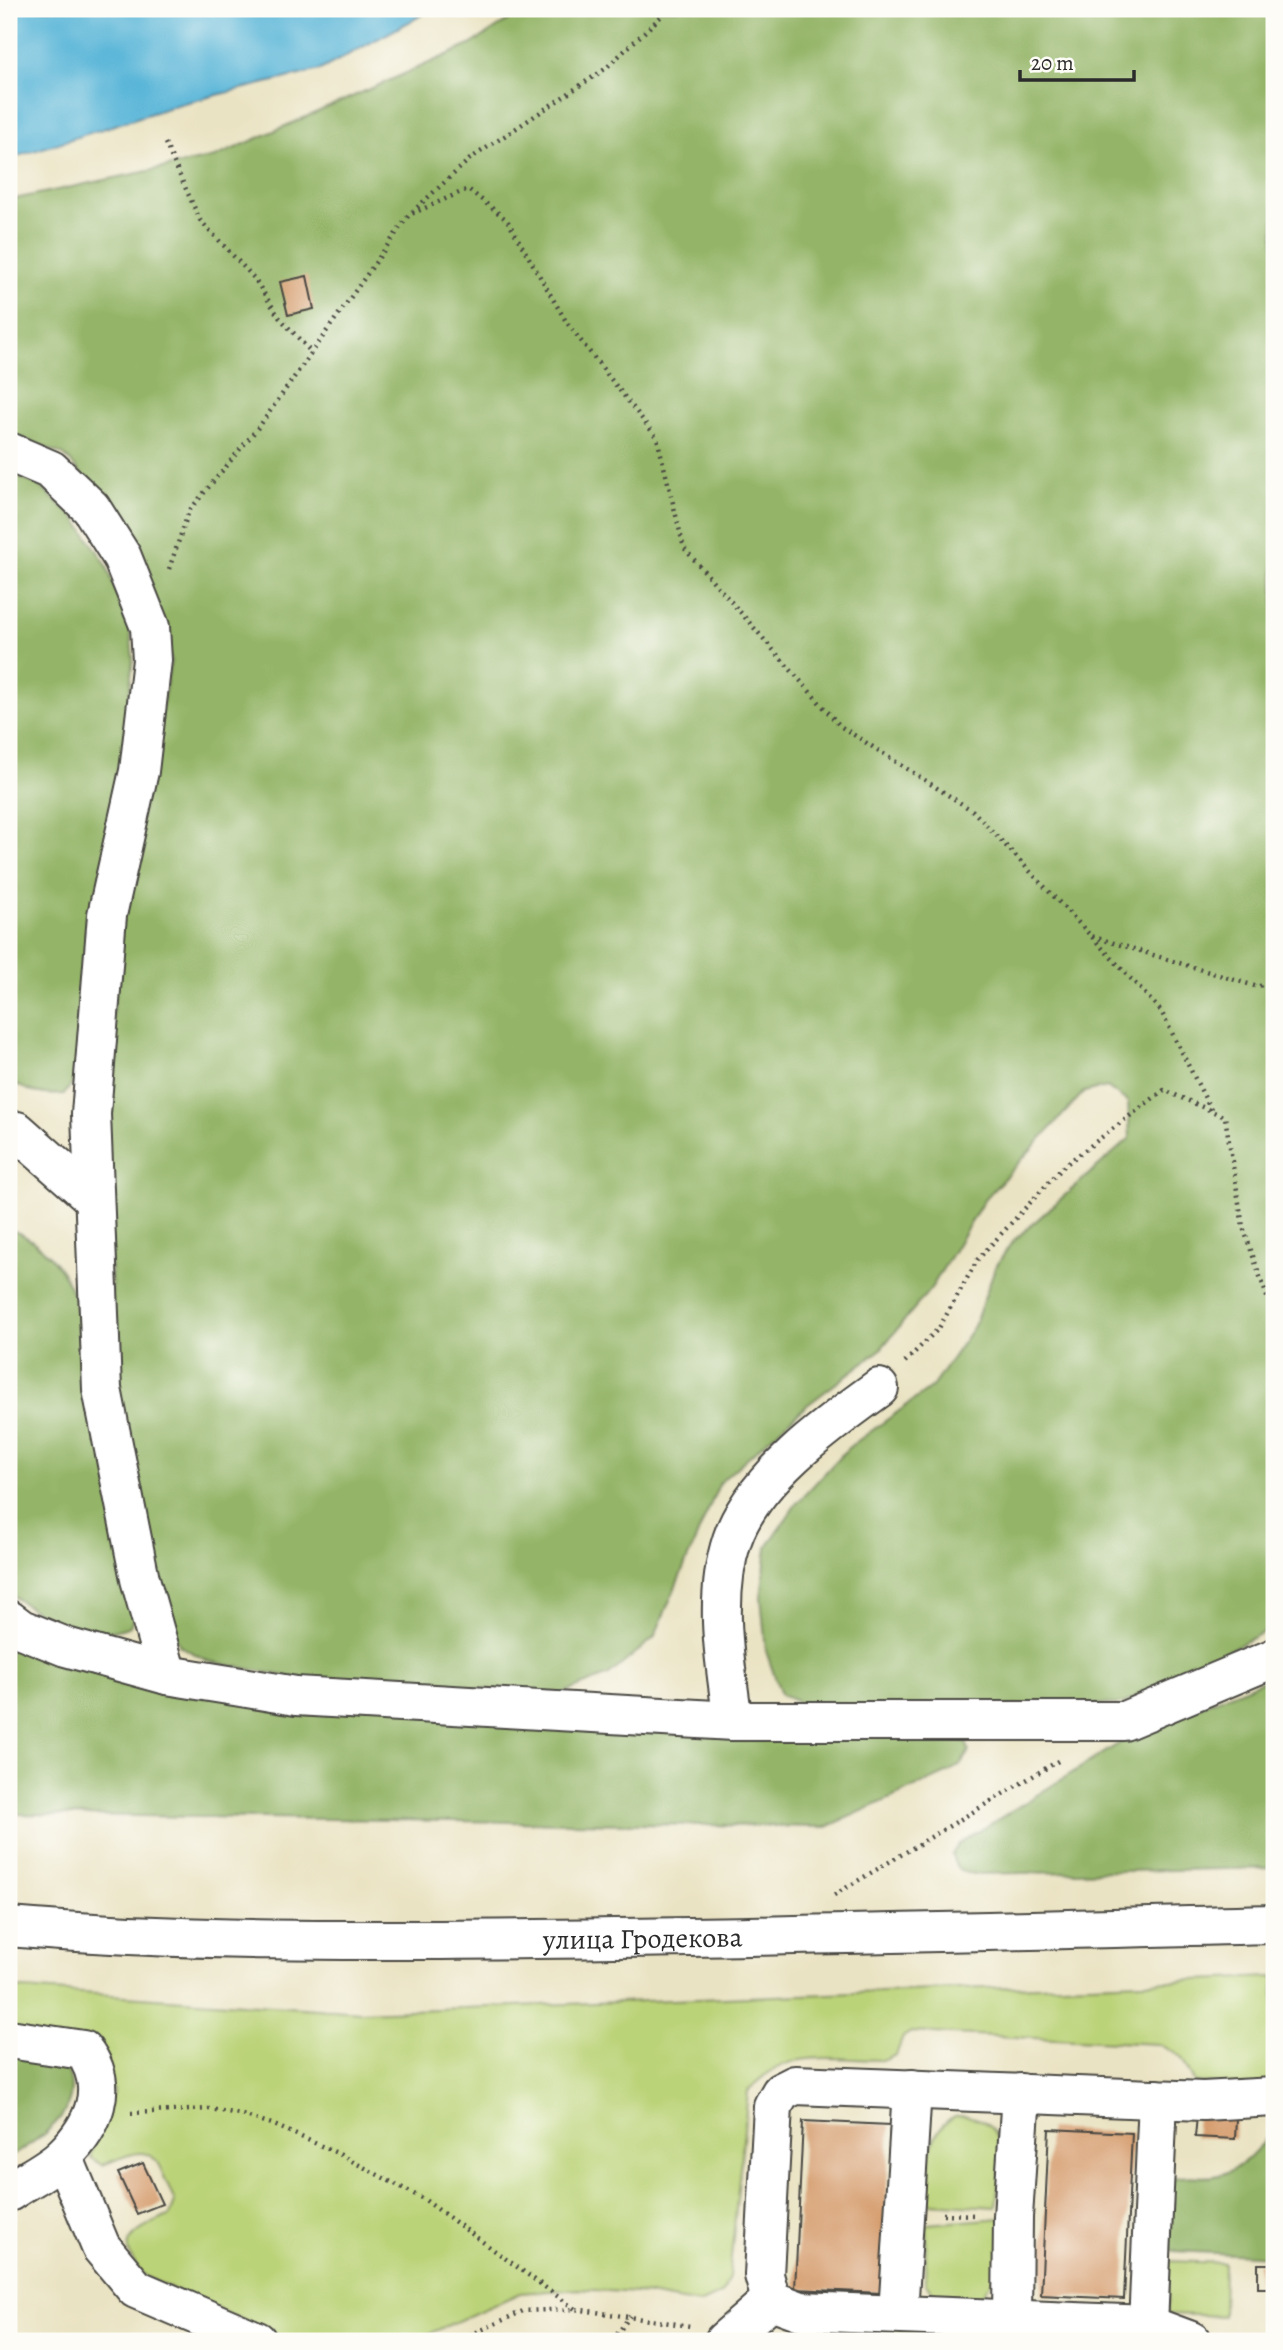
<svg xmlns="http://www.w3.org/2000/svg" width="1283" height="2350" font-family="Alegreya,serif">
  <rect width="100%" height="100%" fill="#fdfcf7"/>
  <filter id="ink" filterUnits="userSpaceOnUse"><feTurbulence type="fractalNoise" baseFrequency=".0143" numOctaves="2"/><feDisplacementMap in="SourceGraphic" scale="14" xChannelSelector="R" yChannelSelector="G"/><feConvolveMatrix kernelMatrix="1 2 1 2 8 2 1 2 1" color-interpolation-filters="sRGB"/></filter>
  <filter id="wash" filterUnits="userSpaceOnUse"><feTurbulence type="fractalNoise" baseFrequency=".00686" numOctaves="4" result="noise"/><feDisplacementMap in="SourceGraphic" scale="28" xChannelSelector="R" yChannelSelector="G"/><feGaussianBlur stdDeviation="1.57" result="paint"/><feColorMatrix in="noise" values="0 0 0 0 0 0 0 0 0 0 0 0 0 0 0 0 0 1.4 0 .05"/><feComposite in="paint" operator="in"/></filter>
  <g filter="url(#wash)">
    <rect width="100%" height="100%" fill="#eae3c3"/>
    <g fill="#bbd378" stroke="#737f52" stroke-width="2">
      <path d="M1274,1977v111l-79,-5 -14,-26 -23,-13 -247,-12 -8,5 -7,18 -11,5c-54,0 -98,-14 -137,31l-19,186 -6,16 -24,11 -62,-11 -59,-4 -58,4 -107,48h-123l-144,-64c-36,-38 -11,-44 24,-62l5,-13c-22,-49 -17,-61 -72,-37l-13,-8 24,-67 -105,-61v-41l352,24z"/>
      <path d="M955,2116c59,-3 44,51 41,91l-67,-4c1,-31 -6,-70 26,-87z"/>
      <path d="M1013,2217l-21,63 -14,21 -39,1 -14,-20 2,-58z"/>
      <path d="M1169,2261l55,2 -1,53 -56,-2z"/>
      <path d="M876,2333l142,3 1,4 -145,1z"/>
    </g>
    <g fill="#94b568" stroke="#60704a" stroke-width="2">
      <path d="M526,9h748v1618l-151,77 -308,5 -34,-14 -15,-44 -5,-54 6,-50 29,-43 52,-56 84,-61 42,-61 21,-58 17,-26 118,-104 -2,-36 -21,-15 -23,5 -100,108 -52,87 -52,63 -74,56 -86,76 -66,156 -45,37 -48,19 -264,-16 -89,-17 -28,-15 -14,-31 -51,-230 -10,-282 17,-185 49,-258 -67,-162 -40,-43 -55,-22v-233l206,-43 255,-112z"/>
      <path d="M9,473l29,12 38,34 30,45 24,66 3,29 -11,106 -45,313 -13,16c-22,2 -37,-2 -55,-14z"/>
      <path d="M9,1229c32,11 56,40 66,71l60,314 -5,12c-42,17 -88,-7 -121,-33z"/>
      <path d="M9,1647l54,18 889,74 14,2 3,10 -7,12 -13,9 -122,55 -818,-13z"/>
      <path d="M1274,1676v192l-300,6c-15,-3 -19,-4 -22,-20l8,-11 176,-110z"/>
      <path d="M9,2054l55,9c25,46 -21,73 -55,95z"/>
      <path d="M1274,2130v126l-100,-5 -5,-2 3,-70c15,-6 28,0 43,-3 27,-5 42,-27 59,-46z"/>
    </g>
    <path fill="#5ab6d8" stroke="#427082" stroke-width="2" d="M9,9h424l-113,61 -140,34 -171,55z"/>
    <g id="blocks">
      <g fill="#d69e70">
        <path d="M307,276l7,33 -26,6 -8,-33z"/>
        <path d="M1197,2116l39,2 -1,21 -40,-2z"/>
        <path d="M803,2121l87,4 -8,168 -87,-4z"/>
        <path d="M1049,2129l83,4 -8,166 -83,-4z"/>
        <path d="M143,2163l19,41 -25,10 -19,-41z"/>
        <rect x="1258" y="2264" width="16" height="24"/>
      </g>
    </g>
  </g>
  <g filter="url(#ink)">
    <use href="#blocks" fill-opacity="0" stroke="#484742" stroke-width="2"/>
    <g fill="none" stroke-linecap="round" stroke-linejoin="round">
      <defs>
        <g id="minor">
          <path d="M9,452l42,18 40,38 31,49 28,70 2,33 -13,111 -32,144 -16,199 11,275 38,190 27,96"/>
          <path d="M17,1131l77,68"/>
          <path d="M9,1620l12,9 45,18 101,28 129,21 437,25h391l150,-63"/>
          <path d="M733,1721c-8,-58 -20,-123 -1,-181 20,-61 97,-116 147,-152"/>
          <path d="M9,2039l74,11c28,36 11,76 -20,106 -15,14 -37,24 -54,36"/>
          <path d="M1158,2099l-10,226 -347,-14 -30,-11 -7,-25 9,-169 8,-14 14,-7 408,16 71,-4"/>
          <path d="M63,2156l38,91 35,42 121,52"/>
          <path d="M898,2314l14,-225"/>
          <path d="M1012,2320l1,-103 8,-124"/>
          <path d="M1148,2325l43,16"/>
          <path d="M724,2341l47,-41"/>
        </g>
        <g id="major">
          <path id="s1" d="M9,1927c175,15 352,14 527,12 246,-2 492,-9 738,-15"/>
        </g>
      </defs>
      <use href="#minor" stroke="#484742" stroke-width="42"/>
      <use href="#major" stroke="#484742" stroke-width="42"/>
      <g stroke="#484742" stroke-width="4.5" stroke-dasharray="2 5" stroke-linecap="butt">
        <path d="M165,143l35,77 54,58 25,39 32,35"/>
        <path d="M412,212l58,-53 135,-90 64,-60"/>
        <path d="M169,569l20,-58 72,-87 148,-209 59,-26 39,31 60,103 90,115 27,110 156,178 133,85 118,125 167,51 16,-9"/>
        <path d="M1092,937l69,74 50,99"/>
        <path d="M905,1362l34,-34 39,-69 87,-94 99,-75 61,27 18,110 31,90"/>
        <path d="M834,1895l224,-134"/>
        <path d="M131,2113l79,-4 29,5 33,10 65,29 88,47 150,109"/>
        <path d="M943,2214l34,1"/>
        <path d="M613,2340l17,-24"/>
        <path d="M457,2341l66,-30 52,-2 115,17"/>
      </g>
      <use href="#minor" stroke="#fff" stroke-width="38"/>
      <use href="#major" stroke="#fff" stroke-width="38"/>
    </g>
  </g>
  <g text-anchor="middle" stroke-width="7" stroke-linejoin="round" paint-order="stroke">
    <g font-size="28" fill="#2b2b2b" stroke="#fdfcf7">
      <text dy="10" stroke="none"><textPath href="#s1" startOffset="634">улица Гродекова</textPath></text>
    </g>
  </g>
  <rect width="1283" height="2350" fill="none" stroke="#fdfcf7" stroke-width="35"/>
  <path d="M1020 70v10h114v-10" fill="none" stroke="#2b2b2b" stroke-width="3.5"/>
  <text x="1031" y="70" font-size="21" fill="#2b2b2b" stroke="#fdfcf7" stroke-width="5" paint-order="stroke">20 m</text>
</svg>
